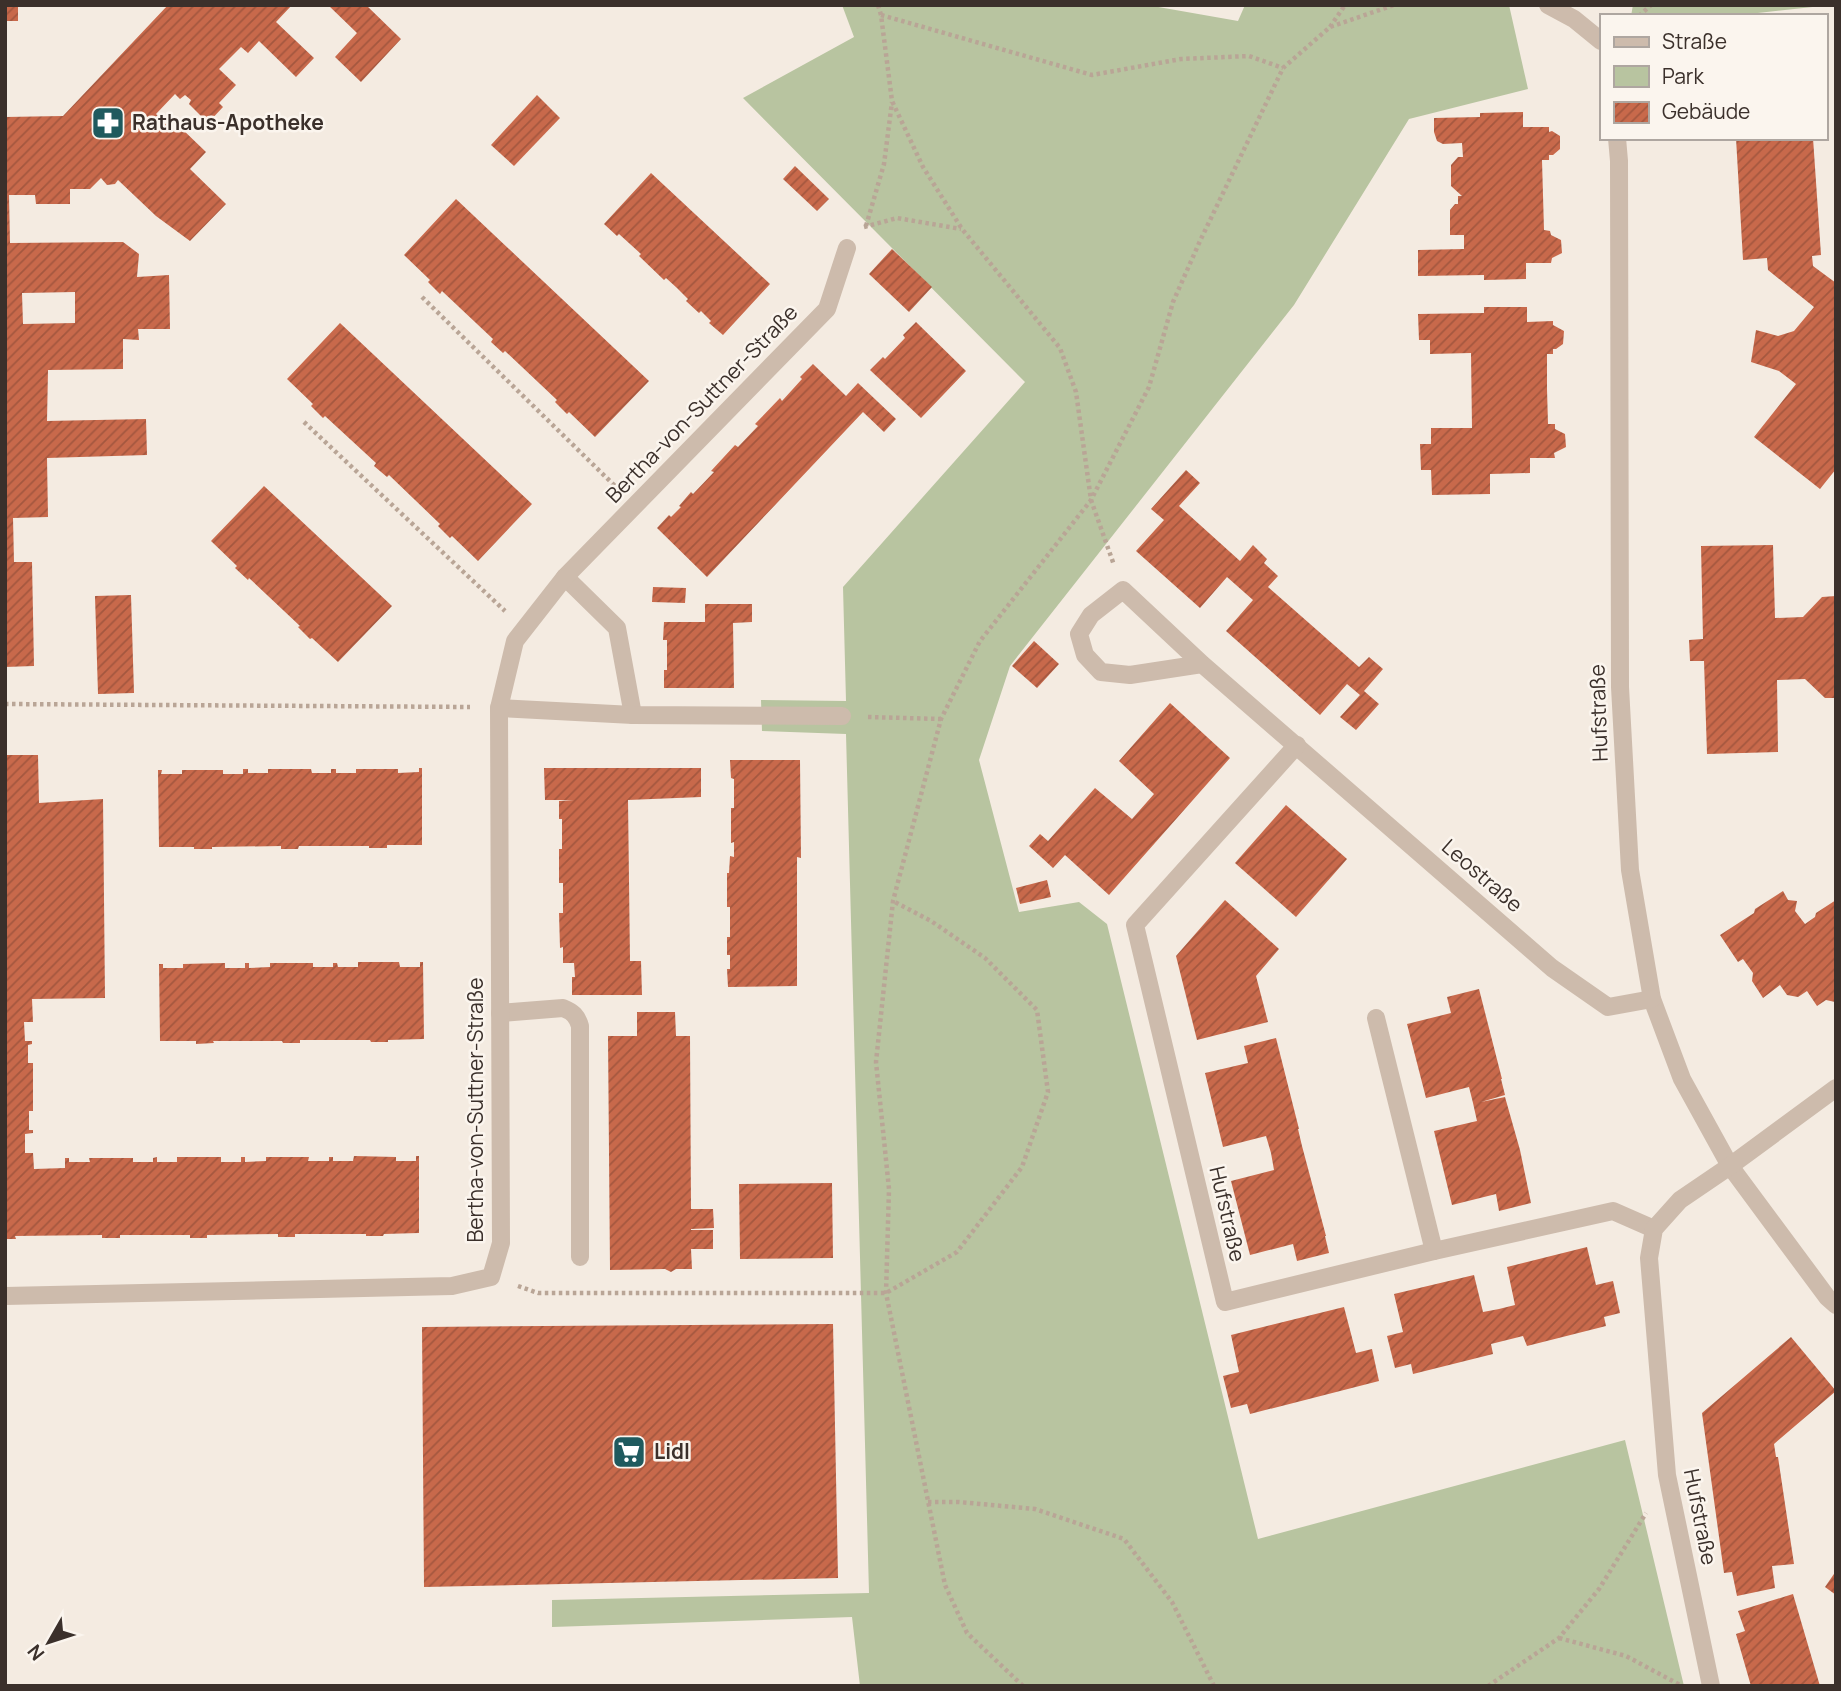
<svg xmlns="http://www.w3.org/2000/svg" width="1841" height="1691" font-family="Manrope,sans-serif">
  <defs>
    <pattern id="building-hatch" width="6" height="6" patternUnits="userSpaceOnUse" patternTransform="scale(1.75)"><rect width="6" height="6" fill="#c8694b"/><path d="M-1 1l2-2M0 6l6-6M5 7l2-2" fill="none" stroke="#a4573f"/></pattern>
  </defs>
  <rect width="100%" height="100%" fill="#f4ebe1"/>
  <g fill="#b8c4a0">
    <path d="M842,5h305l91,16 7,-16h264l19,84 -119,30 -115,186 -284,361 -31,94 40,152 60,-10 28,22 151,615 367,-99 59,246h-824l-8,-69 -300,10v-27l317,-7 -23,-859 -84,-3 -1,-31 85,1 -3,-114 182,-205 -282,-284 111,-61z"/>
    <path d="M1633,5h198l-100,11h-100z"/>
  </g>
  <g fill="url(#building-hatch)" fill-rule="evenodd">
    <rect x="5" y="5" width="13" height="16"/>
    <path d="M168,5h124l-16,17 38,36 -18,19 -37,-36 -11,12 -7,-6 -22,22 17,16 -17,18 4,4 -15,16 -19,-19 2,-4 -6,-5 -5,4 -5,-5 -19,20 17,18 6,-6 27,26 -16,17 36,35 -36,37 -34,-25 -38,-36 -3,4 -8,1 -6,-7 -11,11h-20v15h-34l-1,-9h-26l1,48 113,-1 16,12 -2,23 32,-2 1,54h-32l1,11 -16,-1v30l-75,1 -1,51 99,-2 1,36 -100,3 1,59 -35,1 1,44h18l2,104 -29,1v-550l58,-1zM75,292v31l-52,1 -1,-31z"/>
    <path d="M328,5h38l35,34 -40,43 -26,-25 22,-24z"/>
    <path d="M537,95l23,23 -46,48 -23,-21z"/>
    <path d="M1523,112v15h26v5l3,-1 8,5v13l-7,6h-4v5h-7l2,70 6,1 1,4 10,5 1,13 -10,5 -1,5h-25v16l-42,1v-5l-66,1v-26l46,-1v-14h-14v-25l5,-6h3v-8h4l-11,-10v-21l7,-8h5l-1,-14 -19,1 -6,-3 -3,-9v-14l46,-1v-4z"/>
    <path d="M1736,138h77l8,117 -9,1 1,10 23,17v186l-16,20 -66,-52 42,-53 -17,-13 -28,-9 5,-32 22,6 16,-5 20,-24 -46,-37 -1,-12 -24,2z"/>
    <path d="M795,166l34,33 -12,12 -34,-32z"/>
    <path d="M651,173l119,111 -47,51 -14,-12 2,-2 -10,-10 -2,2 -13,-12 2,-2 -11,-11 -11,-10 -2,2 -25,-24 2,-2 -22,-20 -2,2 -13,-12z"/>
    <path d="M456,199l193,182 -54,56 -26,-25 -2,2 -12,-12 2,-2 -52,-49 -2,2 -12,-11 2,-3 -51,-48 -2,3 -12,-12 2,-2 -26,-25z"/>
    <path d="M892,249l40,38 -23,25 -40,-38z"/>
    <path d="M1484,307h43v15l26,-1v4l11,6 -1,13 -7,5h-3v5h-6v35l1,35h7v5l10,5 1,13 -12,6 1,5h-25v15l-40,1v20l-58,1 -1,-25h-10l-1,-26h11v-16h41l-1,-75 -41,1v-14h-11l-1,-26 66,-1z"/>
    <path d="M916,322l50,49 -45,47 -51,-48 13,-13 2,2 20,-21 -2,-3z"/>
    <path d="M340,323l192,181 -54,57 -26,-25 -2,2 -12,-12 2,-2 -51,-49 -2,2 -13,-11 2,-3 -51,-47 -2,2 -12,-12 2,-2 -26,-25z"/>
    <path d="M813,364l33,32 12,-13 38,36 -12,13 -21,-20 -156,165 -50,-49 12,-13 2,2 10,-10 -2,-1 12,-14 2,2 21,-22 -3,-1 24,-26 3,2 20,-21 -3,-2 25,-26 2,3 20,-22 -2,-2z"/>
    <path d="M1186,470l14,13 -21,23 61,55 13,-16 14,14 -3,4 14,13 -10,11 91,80 10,-10 14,12 -19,22 15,13 -23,26 -16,-13 20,-22 -13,-11 -27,31 -94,-84 27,-31 -26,-23 -27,31 -64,-57 28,-31 -13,-11z"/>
    <path d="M264,486l128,120 -54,56 -26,-24 -2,1 -12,-12 2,-1 -51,-48 -1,2 -13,-12 2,-2 -26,-25z"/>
    <path d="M1773,545l2,73 28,-1 19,-20 14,-1v102h-11l-20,-19 -28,1 1,72 -71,2 -3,-93h-14l-1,-21 14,-1 -2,-93z"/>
    <path d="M653,587l33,1 -1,15 -33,-1z"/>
    <path d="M131,595l3,98 -36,1 -3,-98z"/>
    <path d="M705,604h47v18l-19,1 1,65h-70v-18h3v-30h-4l1,-18h41z"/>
    <path d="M1034,641l25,23 -22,24 -25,-22z"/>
    <path d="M1170,703l60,55 -121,137 -44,-40 -12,13 -24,-22 11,-12 8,7 47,-53 37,31 22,-25 -35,-33z"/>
    <path d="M5,755h33l1,48 64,-4 2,199 -73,1 1,23h-9l1,19h7v3l-4,1v18h5v48h-4v19h4v3l-8,1v19h8l1,16 31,-1v-10h4v4h21l-1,-4h44v4h20v-4l4,-1v5h20v-5h44v5h20v-5h4v5l21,-1v-4h43l-1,4h21v-4h4v4h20l1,-5 42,1v4h20v-5h3v77l-35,1 -1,2h-17v-2h-71v3h-17v-3l-71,1v3h-17v-3h-70v3h-18v-3l-87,1 1,3h-11z"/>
    <path d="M730,760h70l1,98 -4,-1v129l-69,1 -1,-18h3v-14h-3v-18h3v-30h-3v-34h2l1,-17 4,1v-15l-3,1v-35h3v-29l-3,-1z"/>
    <path d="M419,768h3v77h-35v3h-18v-2h-70l-1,3h-17v-3l-69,1v2h-18v-2h-35l-1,-77h4l-1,4h21v-4h41v4h20v-5h5v4h20v-4h43l1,4h19v-4h5v4h20v-4h42v4l21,-1z"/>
    <path d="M544,768h157v29l-73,3 2,161h11l1,34h-70v-18h3l-1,-14h-11v-16l-3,1 -1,-35h4v-30h-4v-34h3v-30h-3v-18l15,-1h-29z"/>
    <path d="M1286,805l61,54 -51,58 -61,-54z"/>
    <path d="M1047,880l4,17 -31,7 -4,-16z"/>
    <path d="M1783,891l5,9 9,1 -2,10 10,13 10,-7 1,-4 20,-13 -1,102 -9,-2 -9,6 -10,-15 -9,6 -11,-2 -7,-10 -17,13 -11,-17 1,-8 -10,-14 -5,3 -18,-27 34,-22 1,-4z"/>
    <path d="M1225,900l54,49 -23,27 12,46 -71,18 -21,-84z"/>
    <path d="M358,962h41l1,5h20v-5h3l1,77 -36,1v2h-17l-1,-2h-70v3h-17l-1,-2h-69l1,2 -18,1v-3h-36l-1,-77h4v4h20v-4l42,-1v5h20v-5h4v5l21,-1v-4h43v4h20v-4h4l1,4h20z"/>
    <path d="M1479,989l23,90h-1l4,16 -24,7 24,-5 15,53 11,53 -32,8 -3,-17 -44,11 -18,-74 43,-10 -4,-18 -4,-16 -43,11 -19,-74 44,-11 -4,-16z"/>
    <path d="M637,1012h38l1,24h14l1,173h22l1,19 -23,1v1h22v19h-22l1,20h-16l-5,3 -6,-3 -55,1 -2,-234h29z"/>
    <path d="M1276,1038l23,91h-1l4,17 24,90h-1l4,17 -32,8 -4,-17 -43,11 -19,-74 43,-11 -3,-17 -5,-17 -43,11 -18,-74 43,-10 -4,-17z"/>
    <path d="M832,1183l1,75 -93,1 -1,-75z"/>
    <path d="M1587,1247l9,38 17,-4 7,32 -16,4 2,9 -79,20 -4,-10 -32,8 2,10 -80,20 -2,-10 -16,4 -8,-32 16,-4 -9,-38 80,-19 9,37 16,-3 16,-4 -8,-38z"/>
    <path d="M1344,1307l12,46 16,-4 7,32 -129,33 -3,-10 -16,4 -8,-32 16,-4 -8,-37z"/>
    <path d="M833,1324l5,254 -414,9 -2,-260z"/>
    <path d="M1791,1337l45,54 -62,53 2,13h2l16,107 -22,2 3,22 -38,8 -5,-24 -8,1 -22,-160z"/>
    <path d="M1836,1571v24l-11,-8z"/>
    <path d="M1793,1594l27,92h-69l-15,-52 9,-3 -7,-20z"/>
  </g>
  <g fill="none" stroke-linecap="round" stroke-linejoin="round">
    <g stroke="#b9a596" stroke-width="4.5" stroke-dasharray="3.5 3.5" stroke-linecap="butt">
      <path d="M878,5l3,10 11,86 31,66 39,62 98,119 16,44 15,108 23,65"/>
      <path d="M881,15l211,60 89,-16 68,-3 34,12"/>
      <path d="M1639,16l12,-11"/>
      <path d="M1330,27l15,-22"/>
      <path d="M866,226l18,-62 8,-62"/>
      <path d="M864,227l33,-9 64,11"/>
      <path d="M422,297l194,190"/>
      <path d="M304,422l201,189"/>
      <path d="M5,704l465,3"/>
      <path d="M868,717l73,2"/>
      <path d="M518,1286l20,7h348l71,-41 65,-85 26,-75 -11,-82 -52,-52 -54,-37 -38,-20"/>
      <path d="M928,1502h31l76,7 89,30 48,63 42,84"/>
      <path d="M1559,1638l67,18 56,30"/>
      <path d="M1023,1686l-56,-53 -22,-48 -59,-292 3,-104 -13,-127 17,-161 48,-182 39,-78 111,-141 58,-113 24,-85 27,-61 83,-173 47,-41 64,-22"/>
      <path d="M1488,1686l71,-48 40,-49 47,-76"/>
    </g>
    <path stroke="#cdbbac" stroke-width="18" d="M500,1013l63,-5c10,4 14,8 17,18v231"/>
    <g stroke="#cdbbac" stroke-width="18">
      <path d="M1548,5l26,14 27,22"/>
      <path d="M1617,138l2,23 1,526 10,183 22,129 30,80 48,87 97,131 9,8"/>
      <path d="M565,577l52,51 16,87"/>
      <path d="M1202,664l-72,11 -29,-3 -16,-17 -6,-21 12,-19 32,-25 79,74 350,304 56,39 44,-8"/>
      <path d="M499,708l134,7 209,1"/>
      <path d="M1297,745l-162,180 90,377 209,-51 179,-40 41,18"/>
      <path d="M1376,1018l58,233"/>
      <path d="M5,1296l447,-10 39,-9 10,-34 -2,-535 16,-67 50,-64 262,-268 20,-61"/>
      <path d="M1711,1686l-44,-211 -18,-217 5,-29 26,-29 50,-34 106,-78"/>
    </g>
  </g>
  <defs>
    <symbol id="pharmacy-square" viewBox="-11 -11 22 22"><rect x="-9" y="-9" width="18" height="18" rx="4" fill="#1f5a5e" stroke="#fbf5ee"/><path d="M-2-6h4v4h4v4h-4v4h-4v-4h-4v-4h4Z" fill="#fff"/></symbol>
    <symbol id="supermarket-square" viewBox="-11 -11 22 22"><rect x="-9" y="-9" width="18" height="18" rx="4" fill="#1f5a5e" stroke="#fbf5ee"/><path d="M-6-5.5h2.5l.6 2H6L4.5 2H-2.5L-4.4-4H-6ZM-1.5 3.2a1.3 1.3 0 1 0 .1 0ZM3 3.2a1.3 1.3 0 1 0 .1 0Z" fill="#fff"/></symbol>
  </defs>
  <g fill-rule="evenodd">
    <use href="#pharmacy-square" x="89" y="104" width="38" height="38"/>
    <use href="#supermarket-square" x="610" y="1433" width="38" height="38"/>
  </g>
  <g text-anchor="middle" stroke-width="5" stroke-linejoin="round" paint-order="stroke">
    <g font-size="21" font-weight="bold" fill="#3b302b" stroke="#fbf5ee" text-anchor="start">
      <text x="132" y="130">Rathaus-Apotheke</text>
      <text x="654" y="1459">Lidl</text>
    </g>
    <g font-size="21" fill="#3b302b" stroke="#fbf5ee">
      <text transform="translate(702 404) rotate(-46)" y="7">Bertha-von-Suttner-Straße</text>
      <text transform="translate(1599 713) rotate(-92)" y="7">Hufstraße</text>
      <text transform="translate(1482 876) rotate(41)" y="7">Leostraße</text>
      <text transform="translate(476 1110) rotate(-90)" y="7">Bertha-von-Suttner-Straße</text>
      <text transform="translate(1227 1214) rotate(77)" y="7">Hufstraße</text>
      <text transform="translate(1700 1517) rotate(79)" y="7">Hufstraße</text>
    </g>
  </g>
  <rect width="1841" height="1691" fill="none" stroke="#3b302b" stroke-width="14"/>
  <rect x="1600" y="14" width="228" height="126" fill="#fbf5ee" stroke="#aea6a0" stroke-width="2"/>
  <rect x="1614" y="37" width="35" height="10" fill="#cdbbac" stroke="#aea6a0" stroke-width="2"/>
  <text x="1662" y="49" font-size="21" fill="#3b302b">Straße</text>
  <rect x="1614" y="66" width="35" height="21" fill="#b8c4a0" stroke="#aea6a0" stroke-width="2"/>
  <text x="1662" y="84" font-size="21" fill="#3b302b">Park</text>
  <rect x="1614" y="102" width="35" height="21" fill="url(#building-hatch)" stroke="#aea6a0" stroke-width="2"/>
  <text x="1662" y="119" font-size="21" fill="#3b302b">Gebäude</text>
  <g transform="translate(49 1642) rotate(231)" stroke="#fbf5ee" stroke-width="5" paint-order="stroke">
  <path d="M0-5L12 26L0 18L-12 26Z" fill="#3b302b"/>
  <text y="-10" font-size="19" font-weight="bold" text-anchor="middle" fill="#3b302b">N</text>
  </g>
</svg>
